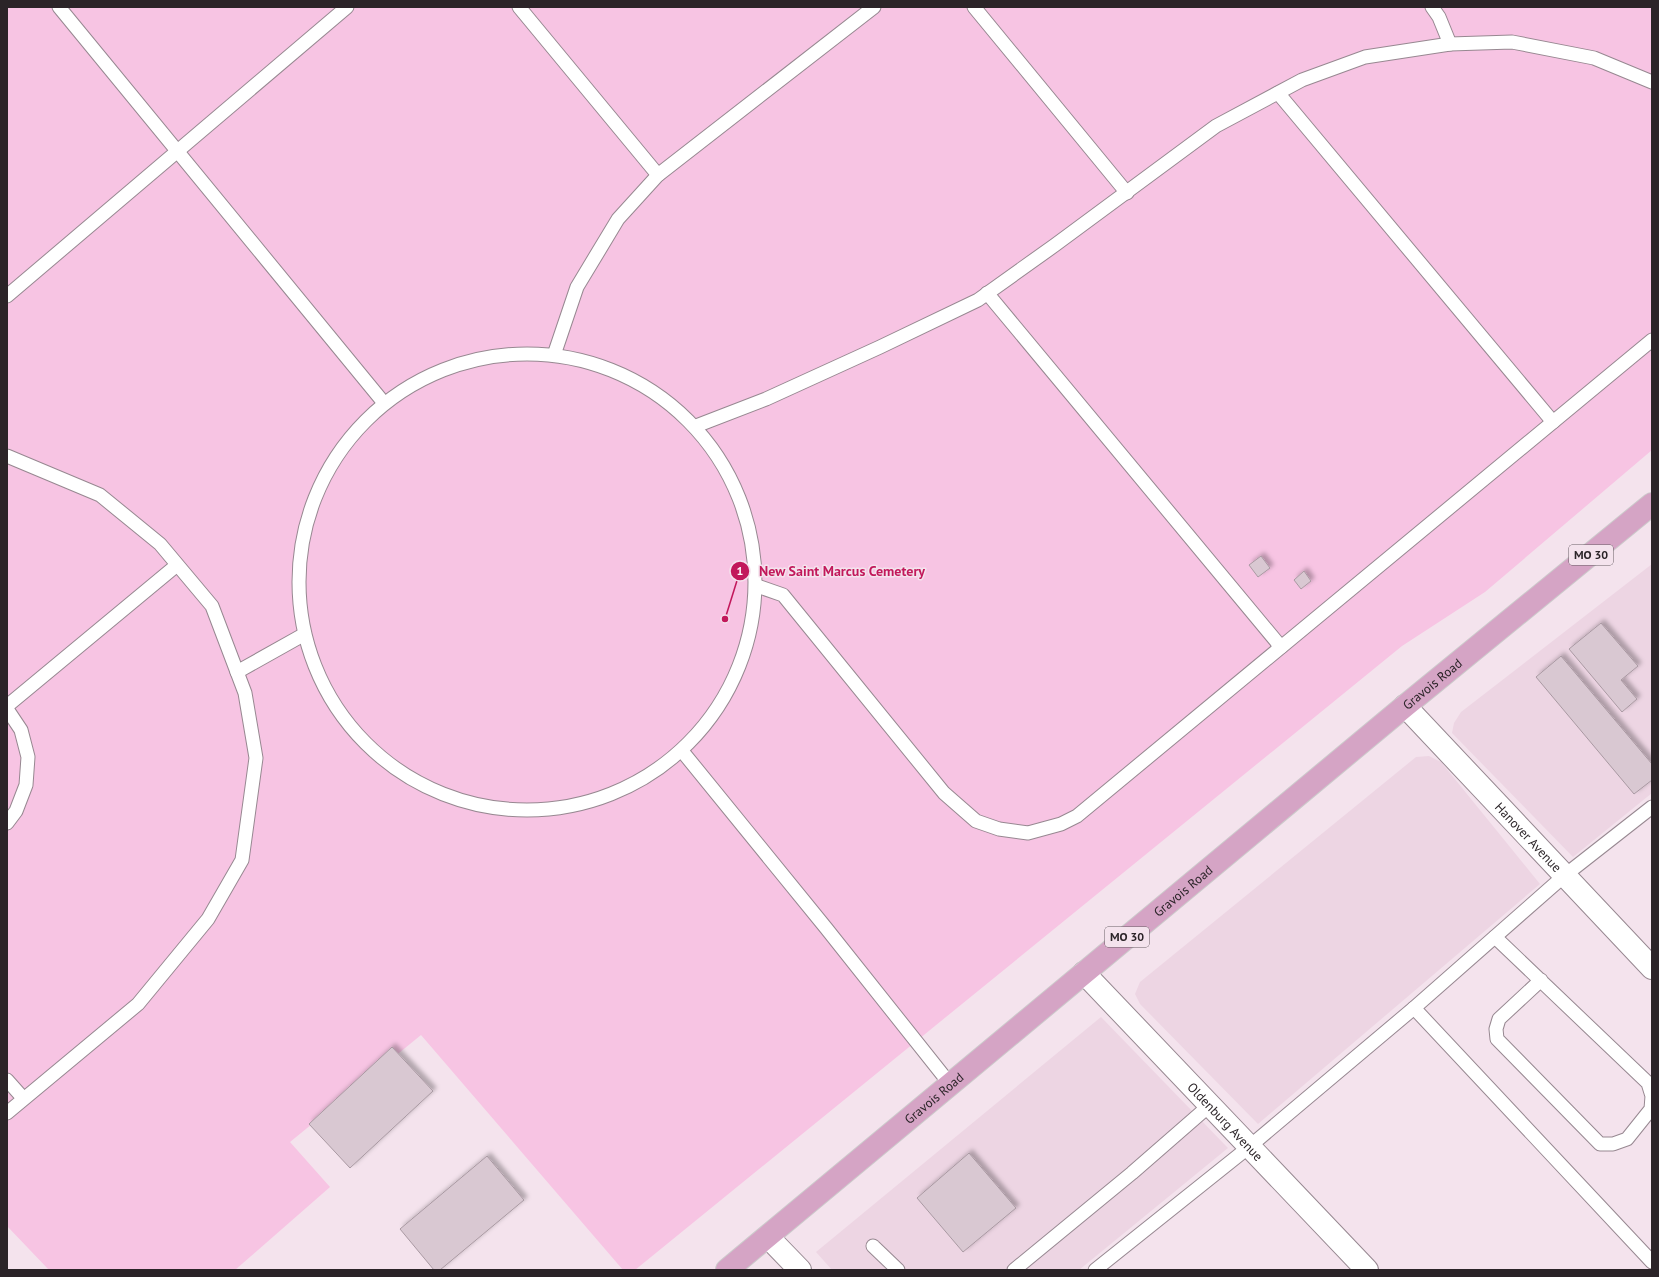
<svg xmlns="http://www.w3.org/2000/svg" width="1659" height="1277" font-family="'PT Sans',sans-serif">
  <defs>
    <filter id="shadow"><feDropShadow dx="3.5" dy="-3.5" stdDeviation="2" flood-color="#0004"/></filter>
  </defs>
  <rect width="100%" height="100%" fill="#f4e3ed"/>
  <g fill="#edd5e3">
    <path d="M1652,564v229l-79,64 -121,-124 2,-10 7,-11z"/>
    <path d="M1429,756l12,6 99,122 -282,240 -118,-120 -5,-10 5,-12 276,-225z"/>
    <path d="M1101,1017l127,131 -149,122h-247l-16,-18z"/>
  </g>
  <path fill="#f7c4e3" d="M7,7h1645v443l-167,142 -83,54 -767,624h-12l-202,-235 -131,107 40,45 -95,83h-186l-42,-44z"/>
  <g fill="#d9c8d2" stroke="#a999a2" filter="url(#shadow)">
    <path d="M1261,556l9,12 -12,9 -9,-12z"/>
    <path d="M1304,571l7,10 -10,8 -7,-9z"/>
    <path d="M1601,623l37,43 -17,14 16,19 -15,13 -53,-63z"/>
    <path d="M1561,656l91,108v16l-18,14 -98,-117z"/>
    <path d="M392,1047l41,44 -83,77 -41,-44z"/>
    <path d="M969,1153l47,55 -53,44 -46,-54z"/>
    <path d="M487,1156l37,44 -84,70h-6l-34,-41z"/>
  </g>
  <g fill="none" stroke-linecap="round" stroke-linejoin="round">
    <defs>
      <g id="lane">
        <path d="M59,7l325,396"/>
        <path d="M519,7l139,168"/>
        <path d="M974,7l153,186"/>
        <path d="M1432,7l7,10 11,27"/>
        <path d="M1278,93l275,329"/>
        <path d="M987,293l294,354"/>
        <path d="M7,296l340,-289"/>
        <circle cx="527" cy="582" r="228"/>
        <path d="M554,355l23,-68 41,-68 40,-44 216,-168"/>
        <path d="M696,426l70,-27 114,-52 98,-47 77,-55 161,-119 86,-46 63,-23 85,-13 62,-2 82,16 58,24"/>
        <path d="M7,456l93,39 60,49 52,62 33,87 11,65 -14,102 -34,59 -70,85 -131,109"/>
        <path d="M757,586l26,9 161,198 32,28 23,8 29,4 33,-9 16,-8 575,-476"/>
        <path d="M237,672l66,-37"/>
        <path d="M7,706l170,-141"/>
        <path d="M7,709l14,21 7,27 -2,28 -10,26 -9,12"/>
        <path d="M682,751l144,177 124,156"/>
        <path d="M1495,937l153,146 4,13 -1,13 -24,30 -14,5h-13l-103,-105 -1,-10 3,-10 42,-39"/>
        <path d="M1414,1008l238,254"/>
        <path d="M7,1080l16,18"/>
        <path d="M873,1246l25,24"/>
        <path d="M1014,1270l118,-97 78,-68"/>
        <path d="M1095,1270l154,-123 165,-139 150,-132 88,-69"/>
      </g>
      <g id="street">
        <path id="s1" d="M1405,706l247,262"/>
        <path id="s2" d="M1084,973l283,297"/>
        <path d="M768,1237l32,33"/>
      </g>
      <g id="primary">
        <path id="s3" d="M727,1270l678,-564 247,-202"/>
      </g>
    </defs>
    <use href="#lane" stroke="#978891" stroke-width="15"/>
    <use href="#street" stroke="#978891" stroke-width="24"/>
    <use href="#primary" stroke="#cccacb" stroke-width="24"/>
    <use href="#lane" stroke="#fff" stroke-width="13"/>
    <use href="#street" stroke="#fff" stroke-width="22"/>
    <use href="#primary" stroke="#d5a4c5" stroke-width="22"/>
  </g>
  <g text-anchor="middle" stroke-width="3" stroke-linejoin="round" paint-order="stroke">
    <g fill="#f4e3ed" stroke="#675d63" stroke-width="1">
      <rect x="1569" y="545" width="44" height="20" rx="3"/>
      <rect x="1105" y="927" width="44" height="20" rx="3"/>
    </g>
    <g font-size="12" font-weight="bold" fill="#2b2428">
      <text x="1591" y="559">MO 30</text>
      <text x="1127" y="941">MO 30</text>
    </g>
    <g font-size="13" fill="#2b2428" stroke="#f4e3ed">
      <text dy="5" stroke="none"><textPath href="#s3" startOffset="917">Gravois Road</textPath></text>
      <text dy="5" stroke="none"><textPath href="#s1" startOffset="180">Hanover Avenue</textPath></text>
      <text dy="5" stroke="none"><textPath href="#s3" startOffset="593">Gravois Road</textPath></text>
      <text dy="5" stroke="none"><textPath href="#s3" startOffset="269">Gravois Road</textPath></text>
      <text dy="5" stroke="none"><textPath href="#s2" startOffset="205">Oldenburg Avenue</textPath></text>
    </g>
  </g>
  <path fill="none" stroke="#c2185b" stroke-width="1.5" d="M725 619L740 571"/>
  <g fill="#c2185b" stroke="#f4e3ed" stroke-width="1.5">
    <circle cx="725" cy="619" r="4"/>
    <circle cx="740" cy="571" r="10"/>
  </g>
  <g font-size="12" text-anchor="middle" font-weight="bold" fill="#fff">
    <text x="740" y="575">1</text>
  </g>
  <g font-size="14" text-anchor="middle" font-weight="bold" fill="#c2185b" stroke="#f4e3ed" stroke-width="3" stroke-linejoin="round" paint-order="stroke">
    <text x="842" y="576">New Saint Marcus Cemetery</text>
  </g>
  <rect width="1659" height="1277" fill="none" stroke="#2b2428" stroke-width="16"/>
</svg>
